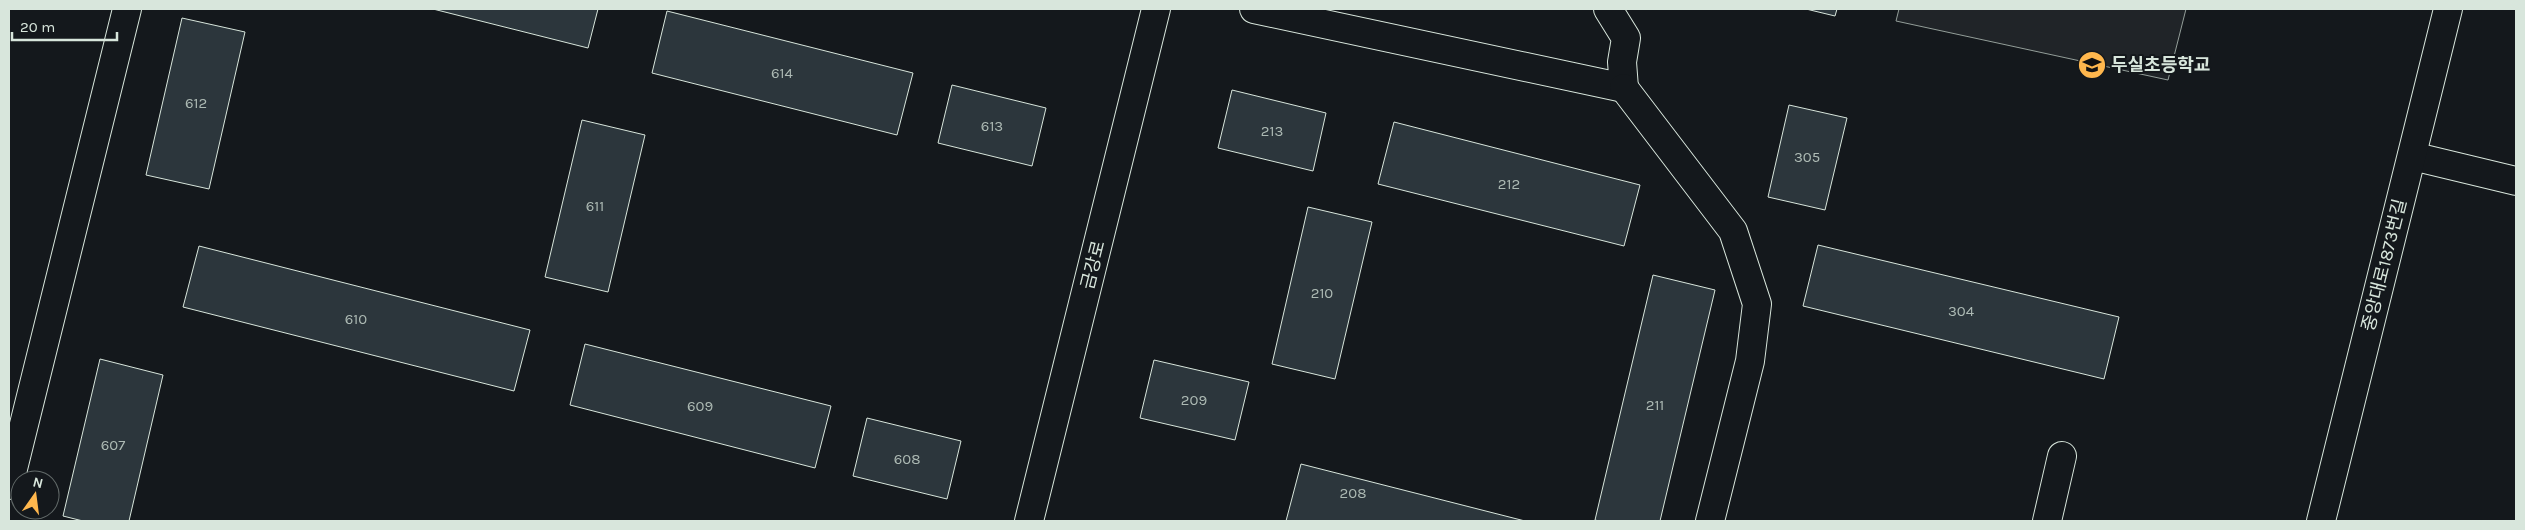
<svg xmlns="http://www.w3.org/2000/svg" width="2525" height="530" font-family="Karla,'Noto Sans KR',sans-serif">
  <rect width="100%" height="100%" fill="#14181c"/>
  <path fill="#202428" stroke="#939e99" d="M1899,9h287l-18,71 -272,-59z"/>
  <g fill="#2c363c" stroke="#d8e6dc">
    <path d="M433,9h165l-10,39z"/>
    <path d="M1806,9h31l-2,7z"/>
    <path d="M667,11l246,62 -16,62 -245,-62z"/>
    <path d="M182,18l63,14 -36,157 -63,-14z"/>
    <path d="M952,85l94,23 -14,58 -94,-23z"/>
    <path d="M1232,90l94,23 -13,58 -95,-23z"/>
    <path d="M1789,105l58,13 -22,92 -57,-13z"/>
    <path d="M582,120l63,15 -37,157 -63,-15z"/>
    <path d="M1394,122l246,63 -16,61 -246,-62z"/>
    <path d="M1308,207l64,15 -37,157 -63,-15z"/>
    <path d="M1818,245l301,72 -15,62 -301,-73z"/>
    <path d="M199,246l331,84 -16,61 -331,-84z"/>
    <path d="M1653,275l62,15 -55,231h-61l-4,-1z"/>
    <path d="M585,344l246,62 -16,62 -245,-63z"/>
    <path d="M100,359l63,16 -34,146h-46l-20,-5z"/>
    <path d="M1154,360l95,22 -14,58 -95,-22z"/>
    <path d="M867,418l94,23 -14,58 -94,-23z"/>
    <path d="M1301,464l224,57h-239z"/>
  </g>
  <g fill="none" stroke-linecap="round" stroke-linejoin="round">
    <defs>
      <g id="minor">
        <path d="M1254,9l370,79 -2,-26 4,-24 -18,-29"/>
        <path d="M1624,88l109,143 24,73 -7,57 -40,160"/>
        <path d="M2412,156l104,25"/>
        <path d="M9,485l118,-476"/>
        <path d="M1029,521l127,-512"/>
        <path d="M2047,521l15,-65"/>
        <path d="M2321,521l127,-512"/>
      </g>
    </defs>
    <use href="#minor" stroke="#d8e6dc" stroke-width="30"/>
    <use href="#minor" stroke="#14181c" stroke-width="28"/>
  </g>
  <defs>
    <symbol id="school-disc" viewBox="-11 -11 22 22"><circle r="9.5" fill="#ffb74d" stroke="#14181c"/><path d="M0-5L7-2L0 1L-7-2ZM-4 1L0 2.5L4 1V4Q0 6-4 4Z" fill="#111"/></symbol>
  </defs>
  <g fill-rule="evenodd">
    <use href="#school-disc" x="2076" y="49" width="32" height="32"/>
  </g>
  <g text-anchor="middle" stroke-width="4" stroke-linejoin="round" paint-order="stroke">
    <g font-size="15" fill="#adbab4">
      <text x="782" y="78">614</text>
      <text x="196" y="108">612</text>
      <text x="992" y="131">613</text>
      <text x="1272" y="136">213</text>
      <text x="1807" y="162">305</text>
      <text x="1509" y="189">212</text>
      <text x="595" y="211">611</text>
      <text x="1322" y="298">210</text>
      <text x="1961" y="316">304</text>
      <text x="356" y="324">610</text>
      <text x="1194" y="405">209</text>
      <text x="1655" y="410">211</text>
      <text x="700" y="411">609</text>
      <text x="113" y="450">607</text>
      <text x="907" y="464">608</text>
      <text x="1353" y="498">208</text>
    </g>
    <g font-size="18" font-weight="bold" fill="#d8e6dc" stroke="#14181c" text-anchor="start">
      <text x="2111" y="71">두실초등학교</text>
    </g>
    <g font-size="18" fill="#d8e6dc" stroke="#14181c">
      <text transform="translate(1093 265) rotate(-76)" y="6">금강로</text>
      <text transform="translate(2384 265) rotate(-76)" y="6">중앙대로1873번길</text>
    </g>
  </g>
  <rect width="2525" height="530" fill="none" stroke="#d8e6dc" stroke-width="20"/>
  <g transform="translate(35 495) rotate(14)"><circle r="24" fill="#14181c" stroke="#626a69"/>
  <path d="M0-4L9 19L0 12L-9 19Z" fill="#ffb74d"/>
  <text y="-8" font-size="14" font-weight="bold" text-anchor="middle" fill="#d8e6dc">N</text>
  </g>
  <path d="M12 32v8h105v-8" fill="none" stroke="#d8e6dc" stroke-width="2.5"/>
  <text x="20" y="32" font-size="15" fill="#d8e6dc" stroke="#14181c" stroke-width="4" paint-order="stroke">20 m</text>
</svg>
